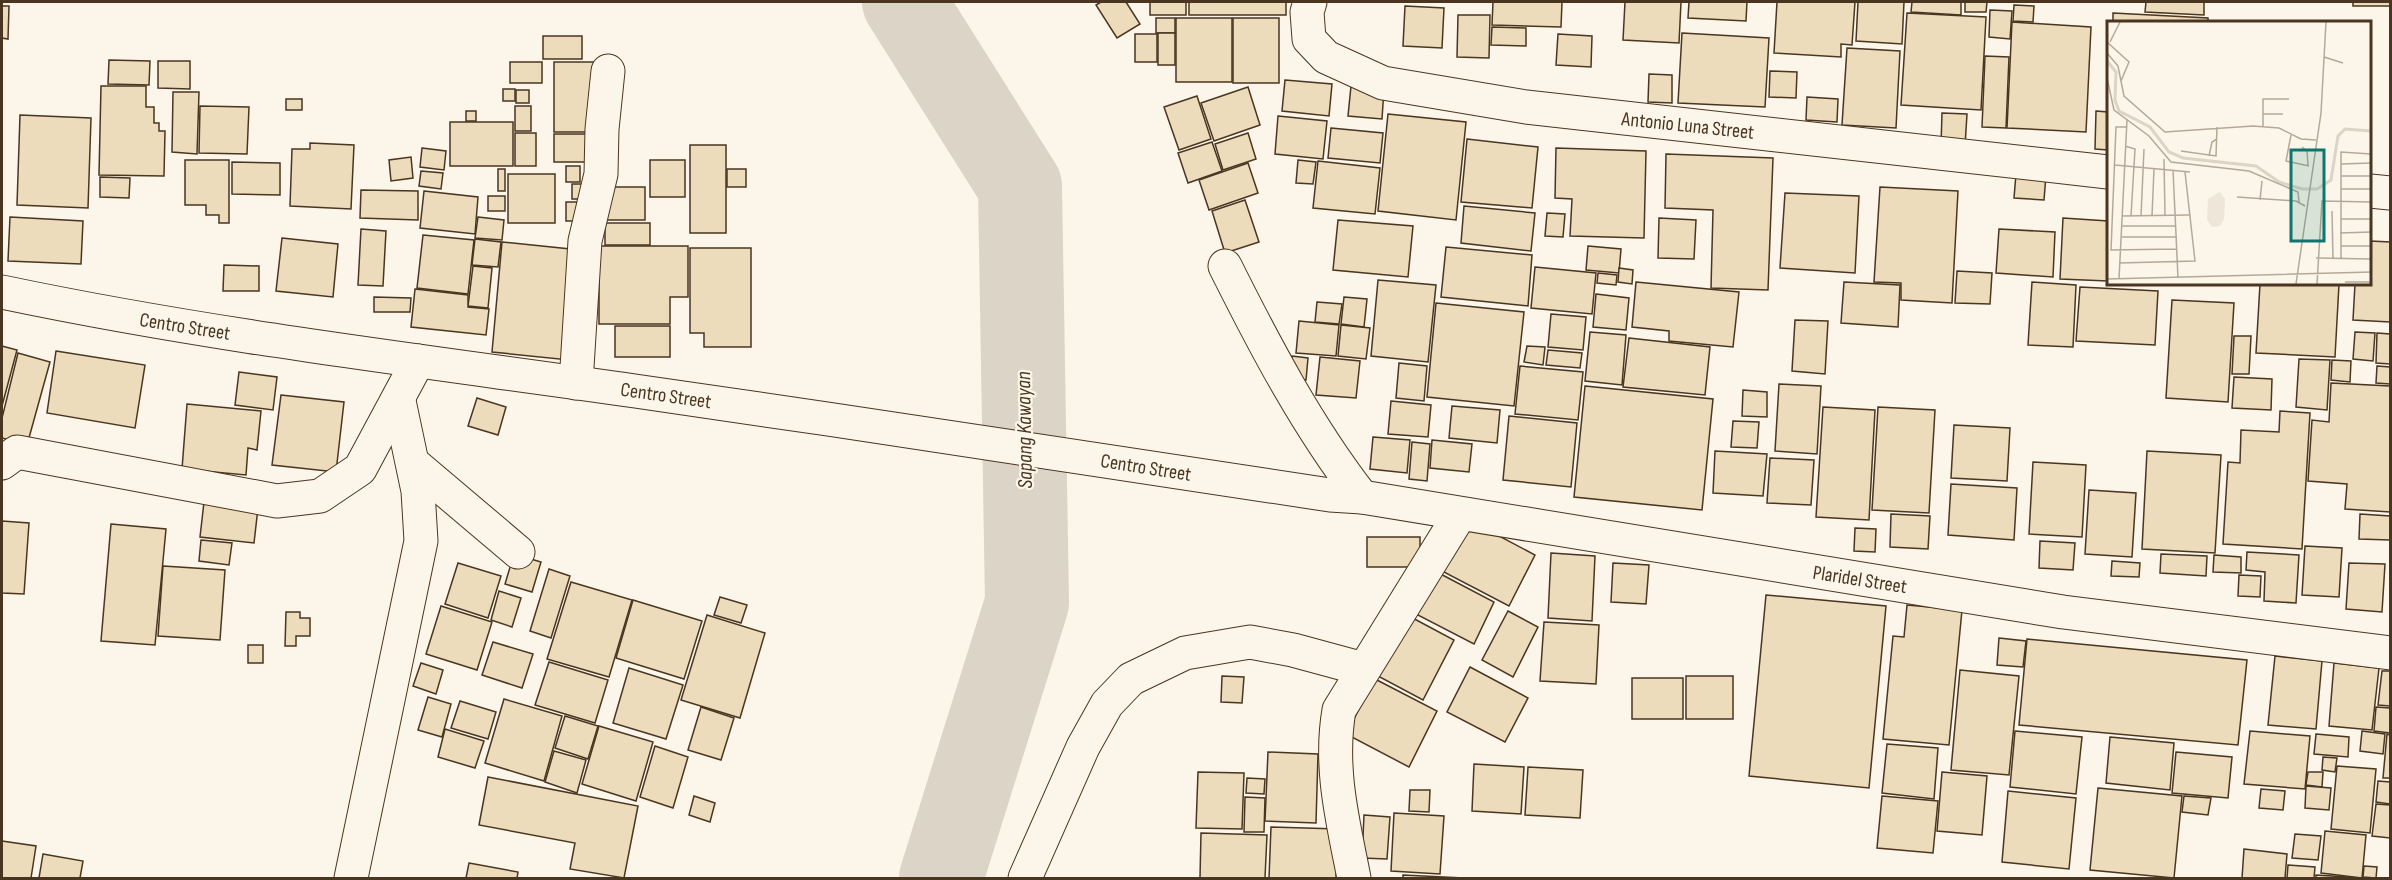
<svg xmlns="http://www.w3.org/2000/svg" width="2392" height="880" font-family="'Sofia Sans Condensed',sans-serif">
  <rect width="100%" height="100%" fill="#fbf6e9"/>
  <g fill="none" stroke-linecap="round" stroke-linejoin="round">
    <path stroke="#dcd4c6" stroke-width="84" d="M904,2l116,184 7,417 -86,275"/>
  </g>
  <g fill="#ecdcbc" stroke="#4a3520" stroke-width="1.5">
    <path d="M1101,2h25l14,22 -23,14 -21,-33z"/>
    <rect x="1150" y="2" width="36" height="13"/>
    <rect x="1189" y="2" width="97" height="13"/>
    <path d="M1493,2h69l-1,25 -69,-2z"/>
    <path d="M1625,2h56l-2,41 -56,-3z"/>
    <path d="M1689,2h58l-1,19 -58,-3z"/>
    <path d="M1777,2h78l-3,43 -11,-1v13l-67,-4z"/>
    <path d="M1858,2h46l-2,42 -46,-3z"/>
    <path d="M1912,2h49v13l-50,-3z"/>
    <path d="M1965,2h22l-1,10h-21z"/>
    <path d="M2146,2h58v13l-59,-3z"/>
    <rect x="2353" y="2" width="37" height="4"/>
    <path d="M2014,5l20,1 -1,16 -20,-1z"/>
    <path d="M2,6h7l-1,33 -6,-1z"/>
    <path d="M1405,6l39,2 -2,40 -39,-2z"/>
    <path d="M1990,10l22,1 -2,28 -21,-2z"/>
    <path d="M1907,13l79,4 -5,93 -80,-5z"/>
    <path d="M2113,13l95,5v4h-95z"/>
    <path d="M1458,15h32l-1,43 -32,-1z"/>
    <rect x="1156" y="18" width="19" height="15"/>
    <rect x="1176" y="18" width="56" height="64"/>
    <rect x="1233" y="18" width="46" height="65"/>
    <path d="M2012,22l79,5 -5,105 -79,-4z"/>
    <path d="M1492,27l34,1v18l-35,-1z"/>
    <rect x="1158" y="33" width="17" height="32"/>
    <path d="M1682,33l87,5 -4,69 -87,-4z"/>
    <rect x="1135" y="34" width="22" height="28"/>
    <path d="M1558,34l34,2 -1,31 -35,-2z"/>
    <rect x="543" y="36" width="39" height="23"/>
    <path d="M1847,48l53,3 -4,77 -54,-3z"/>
    <path d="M1985,56l24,1 -3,71 -24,-1z"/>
    <path d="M109,60l41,1 -1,24 -41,-1z"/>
    <path d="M158,61h32v28l-32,-1z"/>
    <rect x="510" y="62" width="32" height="21"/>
    <rect x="554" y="62" width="45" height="70"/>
    <path d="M1770,71l27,1 -1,26 -27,-1z"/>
    <path d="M1649,74l23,1v28l-24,-1z"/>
    <path d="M1285,80l47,4 -3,32 -47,-5z"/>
    <path d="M101,86h45v21h8v16h5v8h6l-1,45 -65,-1z"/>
    <path d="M1351,86l33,3 -2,30 -34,-3z"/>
    <path d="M1248,87l12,38 -46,16 -13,-38z"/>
    <rect x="503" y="89" width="12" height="12"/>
    <rect x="516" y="90" width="13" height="13"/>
    <path d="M173,92h26l-2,62 -25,-2z"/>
    <path d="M1197,96l14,43 -32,11 -15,-43z"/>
    <path d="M1807,97l31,2 -1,23 -31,-2z"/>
    <rect x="286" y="99" width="16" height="11"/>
    <path d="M200,106l49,1 -2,47 -48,-1z"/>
    <rect x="515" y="106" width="16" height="25"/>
    <rect x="466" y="111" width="10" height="10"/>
    <path d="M2096,111l12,1v38l-13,-1z"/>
    <path d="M1942,113l25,1 -2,32 -24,-1z"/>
    <path d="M1388,114l78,8 -10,98 -78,-9z"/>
    <path d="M20,115l71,3 -3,90 -71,-3z"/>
    <path d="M1278,116l49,5 -4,38 -48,-5z"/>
    <rect x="450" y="122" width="63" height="44"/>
    <path d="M1331,128l52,5 -3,30 -52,-5z"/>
    <rect x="515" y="133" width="21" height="33"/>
    <path d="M1248,133l8,26 -33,11 -8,-26z"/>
    <rect x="554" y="134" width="32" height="28"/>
    <path d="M1467,139l71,8 -6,61 -71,-6z"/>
    <path d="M1212,142l10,29 -34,12 -10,-30z"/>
    <path d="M310,143l44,2 -3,64 -61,-3 2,-57h18z"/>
    <rect x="690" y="145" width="36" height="88"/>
    <path d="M422,148l24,3 -2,19 -24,-3z"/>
    <path d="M1556,148l90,3 -2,87 -74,-2 2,-37 -17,-1z"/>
    <path d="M1666,154l107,4 -5,132 -57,-2 2,-78 -48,-2z"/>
    <path d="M411,157l2,21 -22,3 -2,-21z"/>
    <path d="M185,160h44v63h-10v-8h-13v-10h-21z"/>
    <rect x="650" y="160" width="35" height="37"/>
    <path d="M1298,160l18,2 -3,22 -17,-1z"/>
    <path d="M1318,161l62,7 -5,46 -62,-6z"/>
    <path d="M232,162l48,1v32l-48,-1z"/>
    <path d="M1248,163l10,30 -49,17 -10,-30z"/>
    <rect x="566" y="166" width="14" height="16"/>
    <rect x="498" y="169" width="7" height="22"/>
    <rect x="727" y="169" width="19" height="18"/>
    <path d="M421,171l22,2 -2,16 -22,-3z"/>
    <rect x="508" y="174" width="47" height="49"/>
    <path d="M2016,174l30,1 -2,25 -30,-2z"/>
    <path d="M100,177l30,1 -1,20 -29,-1z"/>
    <rect x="572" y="184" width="10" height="15"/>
    <rect x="599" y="187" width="46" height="33"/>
    <path d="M1880,187l78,4 -6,112 -51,-3v-17l-27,-1z"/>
    <path d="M361,190l57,1v29l-58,-2z"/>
    <path d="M424,191l54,6 -3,37 -55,-6z"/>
    <path d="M1785,193l74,3 -4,77 -75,-5z"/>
    <rect x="488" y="196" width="17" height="15"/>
    <path d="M1245,200l14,42 -34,11 -13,-42z"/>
    <rect x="566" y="202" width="14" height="19"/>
    <path d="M1464,206l71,7 -4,38 -70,-8z"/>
    <path d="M1547,213l18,1 -2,23 -18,-1z"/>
    <path d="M10,217l73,4 -2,43 -73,-3z"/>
    <path d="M478,217l26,3 -2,20 -27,-2z"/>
    <path d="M1659,218l37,2 -2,39 -36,-1z"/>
    <path d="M2063,218l45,3v60l-48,-2z"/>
    <path d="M1338,220l75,6 -5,51 -75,-7z"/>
    <rect x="605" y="223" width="45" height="22"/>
    <path d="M361,229l25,2 -3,55 -25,-1z"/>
    <path d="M1999,229l56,3 -2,45 -57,-4z"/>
    <path d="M423,235l51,5 -6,54 -51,-6z"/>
    <path d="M282,238l56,6 -5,53 -57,-6z"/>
    <path d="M475,239l26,3 -3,25 -26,-2z"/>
    <path d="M2370,241l20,1v80l-37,-2 2,-36h15z"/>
    <path d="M502,242l78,8 -11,110 -77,-8z"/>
    <path d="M599,246h89v51h-18v27h-71z"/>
    <path d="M1588,246l33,3 -2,24 -33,-3z"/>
    <path d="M1446,247l86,8 -4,51 -87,-9z"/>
    <path d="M690,248h61v99h-47v-14h-14z"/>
    <path d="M224,265l35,1v25h-36z"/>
    <path d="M473,266l19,2 -4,40 -20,-2z"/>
    <path d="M1535,267l61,6 -4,41 -61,-6z"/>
    <path d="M1619,268l14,2 -1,14 -14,-2z"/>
    <path d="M1957,271l35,2 -2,31 -35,-1z"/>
    <path d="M1598,273l19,2 -1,10 -19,-2z"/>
    <path d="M1378,280l58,5 -8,77 -57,-6z"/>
    <path d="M1636,282l103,10 -6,55 -64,-6v-10l-37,-4z"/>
    <path d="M1844,282l56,3 -2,42 -57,-4z"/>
    <path d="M2032,282l44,3 -3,62 -45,-2z"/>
    <path d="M2260,284h79l-4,73 -79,-4z"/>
    <path d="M2080,287l78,4 -3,54 -79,-4z"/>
    <path d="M415,289l53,6v12l21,2 -3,26 -75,-8z"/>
    <path d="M1596,294l33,4 -3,32 -33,-3z"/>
    <path d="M374,297l37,1 -1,14h-36z"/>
    <path d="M1344,297l23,2 -3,28 -23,-3z"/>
    <path d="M2172,300l62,3 -6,99 -62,-4z"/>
    <path d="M1317,302l25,2 -3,20 -24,-2z"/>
    <path d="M1436,303l88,9 -10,94 -87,-9z"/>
    <path d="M1551,314l35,3 -3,33 -35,-3z"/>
    <path d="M1795,320l33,1 -3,53 -33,-3z"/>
    <path d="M1299,321l40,4 -3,31 -40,-3z"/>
    <path d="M1341,325l29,3 -4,31 -28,-3z"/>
    <rect x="615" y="326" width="55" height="31"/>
    <path d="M1590,332l36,3 -4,50 -37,-4z"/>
    <path d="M2355,332l20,1 -2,28 -20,-2z"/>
    <path d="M2377,333l13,1v30l-14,-1z"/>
    <path d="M2234,336h17l-2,38h-17z"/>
    <path d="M1629,338l81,9 -5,48 -82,-8z"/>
    <path d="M2,346l15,4 -15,56z"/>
    <path d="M1527,346l18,1 -2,18 -19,-3z"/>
    <path d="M1548,350l34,3 -2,15 -34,-3z"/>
    <path d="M56,351l89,14 -10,63 -88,-15z"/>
    <path d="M18,353l32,9 -23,83 -25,-7v-20z"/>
    <path d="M1292,356l16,2 -2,22 -16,-2z"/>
    <path d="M1320,357l40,4 -4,37 -40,-3z"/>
    <path d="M2299,359l31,1 -3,50 -31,-3z"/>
    <path d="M2332,360l19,1 -1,21 -19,-2z"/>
    <path d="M1399,363l28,3 -3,35 -28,-3z"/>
    <path d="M1520,366l63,6 -5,48 -63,-6z"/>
    <path d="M2377,366l13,1v17l-14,-1z"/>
    <path d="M239,372l38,5 -4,33 -38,-5z"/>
    <path d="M2234,377l38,2 -1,31 -39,-2z"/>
    <path d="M2331,383l59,3v126l-45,-3 2,-25 -39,-3 4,-61 17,2z"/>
    <path d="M1779,384l42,2 -4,68 -42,-3z"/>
    <path d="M1585,386l128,13 -11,111 -128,-13z"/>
    <path d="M1743,390l24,2v25l-25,-1z"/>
    <path d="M281,395l63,7 -8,70 -64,-7z"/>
    <path d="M477,398l29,9 -8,28 -30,-9z"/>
    <path d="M1391,401l40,4 -3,32 -40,-3z"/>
    <path d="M187,404l74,7 -4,39 -9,-2 -2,27 -64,-6z"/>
    <path d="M1452,406l48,4 -3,33 -48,-5z"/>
    <path d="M1823,407l52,3 -6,110 -53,-3z"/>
    <path d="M1878,407l57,3 -6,103 -57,-3z"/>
    <path d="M2280,411l30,2 -8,136 -79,-5 5,-82 12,1 1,-33 38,2z"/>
    <path d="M1509,416l68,7 -6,64 -68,-7z"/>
    <path d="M1733,421l26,1 -2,26 -26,-1z"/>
    <path d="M1954,425l56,3 -3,53 -56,-3z"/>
    <path d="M1373,437l37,3 -3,33 -37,-4z"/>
    <path d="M1432,440l40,4 -3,28 -39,-4z"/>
    <path d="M1412,442l18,2 -3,37 -18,-2z"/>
    <path d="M1715,451l52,3 -4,42 -50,-3z"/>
    <path d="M2147,451l74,4 -6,98 -73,-4z"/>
    <path d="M1770,458l44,2 -3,45 -44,-2z"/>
    <path d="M2033,462l53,3 -4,72 -53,-3z"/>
    <path d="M1951,484l66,4 -3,52 -66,-5z"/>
    <path d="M2089,490l47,3 -4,64 -47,-3z"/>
    <path d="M204,502l54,6 -4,35 -54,-6z"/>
    <path d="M1891,514l39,2 -2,33 -38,-2z"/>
    <path d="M2360,514l30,2v24l-31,-1z"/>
    <path d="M1467,519l68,36 -26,51 -69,-36z"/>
    <path d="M2,521l27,2 -5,71 -22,-1z"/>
    <path d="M111,524l55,5 -11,116 -54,-4z"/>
    <path d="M1855,528l21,1 -1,23 -21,-1z"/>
    <rect x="1367" y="537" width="53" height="30"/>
    <path d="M201,540l31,3 -3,22 -30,-4z"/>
    <path d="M2040,541l35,2 -2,27 -34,-2z"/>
    <path d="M2305,546l37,2 -3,49 -37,-2z"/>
    <path d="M2247,552l52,3 -3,48 -32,-2 1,-29 -19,-2z"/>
    <path d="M1551,553l44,3 -3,65 -44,-3z"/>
    <path d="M514,554l27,8 -9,30 -27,-8z"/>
    <path d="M2161,554l46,2 -1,20 -46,-3z"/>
    <path d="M2214,555l27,2v16l-28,-1z"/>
    <path d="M2112,561l28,2 -1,14 -28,-1z"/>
    <path d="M458,563l43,13 -13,42 -43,-14z"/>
    <path d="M1613,563l36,2 -3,39 -35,-2z"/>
    <path d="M2349,563l36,1 -3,48 -36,-3z"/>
    <path d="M163,566l62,4 -5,70 -62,-4z"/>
    <path d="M549,569l21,7 -19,62 -21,-7z"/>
    <path d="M1433,570l61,32 -20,42 -62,-32z"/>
    <path d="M2239,575l22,1 -1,21 -22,-1z"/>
    <path d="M571,582l61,18 -23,77 -62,-18z"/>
    <path d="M499,591l22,7 -9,29 -21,-7z"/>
    <path d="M1766,595l120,11 -17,182 -120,-12z"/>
    <path d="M720,597l27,8 -6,18 -27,-8z"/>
    <path d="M633,600l69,21 -18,58 -68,-21z"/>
    <path d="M1907,605l55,5 -13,135 -66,-6 10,-103 11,1z"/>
    <path d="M441,606l51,16 -15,48 -51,-16z"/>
    <path d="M1508,611l30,16 -25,50 -31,-17z"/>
    <path d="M286,612h14v6h10v18h-14v10h-11z"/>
    <path d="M707,615l58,18 -25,85 -59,-18z"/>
    <path d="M1407,615l47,25 -31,60 -47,-25z"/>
    <path d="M1544,622l55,3 -3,59 -56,-3z"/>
    <path d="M1999,638l27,3 -3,26 -26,-2z"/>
    <path d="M2027,639l220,21 -9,85 -219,-20z"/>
    <path d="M493,642l40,12 -11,34 -40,-13z"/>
    <rect x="248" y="645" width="15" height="18"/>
    <path d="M2275,656l47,5 -6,68 -48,-4z"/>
    <path d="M549,662l59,18 -13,43 -60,-18z"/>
    <path d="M421,663l22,7 -7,24 -23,-8z"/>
    <path d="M2334,663l45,5 -7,62 -43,-4z"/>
    <path d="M1470,667l58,31 -23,44 -58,-30z"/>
    <path d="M629,668l54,17 -17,54 -53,-16z"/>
    <path d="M1960,670l59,6 -10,99 -58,-5z"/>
    <path d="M2382,671h8v35l-12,-1z"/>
    <path d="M1222,676l22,1 -2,26 -21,-1z"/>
    <rect x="1686" y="676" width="47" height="43"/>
    <rect x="1632" y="678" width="51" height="41"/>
    <path d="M1375,679l62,32 -28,56 -63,-33z"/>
    <path d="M428,697l23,7 -9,33 -24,-7z"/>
    <path d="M504,699l58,17 -18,65 -59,-18z"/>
    <path d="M460,701l36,11 -8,27 -37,-11z"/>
    <path d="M701,707l33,11 -13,42 -33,-10z"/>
    <path d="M2376,707l14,1v25l-16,-2z"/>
    <path d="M565,716l33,10 -10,33 -33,-11z"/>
    <path d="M599,726l54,16 -17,59 -54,-17z"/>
    <path d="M445,729l39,12 -9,27 -37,-11z"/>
    <path d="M2015,731l67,6 -6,57 -66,-7z"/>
    <path d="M2250,731l60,5 -5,53 -61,-5z"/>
    <path d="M2362,731l23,3 -2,20 -23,-3z"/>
    <path d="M2316,734l33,3 -1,20 -34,-3z"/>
    <path d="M2387,734l3,1v43h-7z"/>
    <path d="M2110,737l64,6 -4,47 -64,-7z"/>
    <path d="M1887,744l51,4 -4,51 -52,-6z"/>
    <path d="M655,746l33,11 -15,51 -33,-11z"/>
    <path d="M554,751l32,9 -9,33 -32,-11z"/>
    <path d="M1268,752l50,2 -2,69 -51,-2z"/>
    <path d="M2176,752l56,5 -4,41 -56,-5z"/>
    <path d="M2323,757l14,1 -2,14 -13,-2z"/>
    <path d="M1474,764l50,3 -3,47 -49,-3z"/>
    <path d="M2337,766l39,3 -6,64 -39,-4z"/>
    <path d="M1528,767l55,3 -3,48 -55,-3z"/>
    <path d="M1198,772l46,1 -2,56 -46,-1z"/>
    <path d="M1942,772l45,4 -5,59 -45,-4z"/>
    <path d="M2308,772h15l-1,15 -16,-2z"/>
    <path d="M488,777l150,29 -14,72 -54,-9 5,-26 -96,-18z"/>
    <path d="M1247,778l18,1 -1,15 -18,-1z"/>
    <path d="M2378,781l12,1v22l-14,-2z"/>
    <path d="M2306,786l25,2 -2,22 -24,-2z"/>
    <path d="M2098,788l84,8 -8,82 -84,-8z"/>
    <path d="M2261,789l24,2 -2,19 -24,-2z"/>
    <path d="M1410,790h20l-1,22 -20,-1z"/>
    <path d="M2008,791l68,7 -7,71 -67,-7z"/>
    <path d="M694,796l21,7 -5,19 -21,-7z"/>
    <path d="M1882,796l56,5 -5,52 -56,-5z"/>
    <path d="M2184,796l27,2 -3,17 -26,-3z"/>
    <path d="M1245,797l20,1 -1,34h-20z"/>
    <path d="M2376,804l14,1v33l-18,-2z"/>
    <path d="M1394,813l50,3 -4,58 -49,-3z"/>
    <path d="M1364,815l26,2 -3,42 -25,-1z"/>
    <path d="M1271,827l67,2 -2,49h-67z"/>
    <path d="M2325,831l41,4 -4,43 -41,-5z"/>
    <path d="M1201,833l66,2 -2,43h-65z"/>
    <path d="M2295,834l26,2 -3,24 -26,-2z"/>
    <path d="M2,841l34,5 -5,32h-29z"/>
    <path d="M2244,849l43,5 -2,24h-43z"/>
    <path d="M43,854l40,7 -3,17h-41z"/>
    <path d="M469,863l49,9 -1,6h-51z"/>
    <path d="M2288,865l27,2 -1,11h-27z"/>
    <path d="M2364,866l13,1 -1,11 -13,-1z"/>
    <path d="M1403,875l61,3h-61z"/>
    <path d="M2316,875l31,2v1h-31z"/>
  </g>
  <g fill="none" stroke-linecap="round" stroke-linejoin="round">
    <defs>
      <g id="minor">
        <path d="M1310,2l-3,10 2,27 17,18 57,26 143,24 582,65"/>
        <path d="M2370,191l20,2"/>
        <path d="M1225,266c40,80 82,160 137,231"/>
        <path d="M576,383l9,-142 16,-67 1,-45 6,-58"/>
        <path d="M2,463l15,-11 260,49 43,-5 40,-27 58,-108"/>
        <path d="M413,463l105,89"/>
        <path d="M351,878l70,-337 -3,-50 -19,-90"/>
        <path d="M1025,878l58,-131 24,-43 24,-25 54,-26 65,-11 43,8 70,19"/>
        <path d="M1354,878c-11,-56 -25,-110 -15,-168l121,-196"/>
      </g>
      <path id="tertiary" d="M2,292c209,44 422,69 633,99 232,33 464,69 695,104l32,2 701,115 327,41"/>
    </defs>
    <use href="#minor" stroke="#4a3520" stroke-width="35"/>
    <use href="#tertiary" stroke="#4a3520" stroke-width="35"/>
    <use href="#minor" stroke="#fbf6e9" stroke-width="33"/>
    <use href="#tertiary" stroke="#fbf6e9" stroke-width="33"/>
  </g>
  <g text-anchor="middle" stroke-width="4.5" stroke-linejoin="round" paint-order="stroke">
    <g font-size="20" fill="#4a3520" stroke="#fbf6e9">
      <text transform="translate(1688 125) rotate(6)" y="7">Antonio Luna Street</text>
      <text transform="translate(185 326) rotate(9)" y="7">Centro Street</text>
      <text transform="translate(666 395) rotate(8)" y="7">Centro Street</text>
      <text transform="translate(1146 467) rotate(9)" y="7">Centro Street</text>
      <text transform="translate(1860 579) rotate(9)" y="7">Plaridel Street</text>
    </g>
    <g font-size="21" font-style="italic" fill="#4a3520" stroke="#fbf6e9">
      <text transform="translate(1024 430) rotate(-91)" y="7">Sapang Kawayan</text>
    </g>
  </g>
  <g transform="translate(2107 21)">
    <rect width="264" height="264" fill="#fbf6e9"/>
    <path d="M113,171l5,7 -1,20 -4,7 -8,1 -5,-7 1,-21z" fill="#ede6d9"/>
    <path fill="none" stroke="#dcd4c6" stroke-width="3" d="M0,40l9,11 -1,28 4,11 31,16 19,25 14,6 73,8 23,16 23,7h15l14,-9 7,-44 7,-7 26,2"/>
    <path fill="none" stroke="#b4a999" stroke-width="1.5" d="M0,21l22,20 -8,19M3,21l10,-20M0,32l11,13 6,30 41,36 88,-6 26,2 22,11 15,1M217,36l19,6M0,57l7,32 35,26 22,26 78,9 49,21 1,10M156,93h20M19,106h-10l-5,123 66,-1M156,106v-28h26M184,114l-5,26 23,5M18,125l10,3 -4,67M195,126l5,4 1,14M74,130l35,5 1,-29M102,135l3,-14 5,-3M57,138l1,57M234,143l30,-1M8,144l75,7M66,149l5,108M234,155h30M234,168h30M130,176l59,4 9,5M153,179l2,-19M225,190l1,48M15,195l67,-1M34,195l3,-67M45,195l2,-47M234,198h30M14,205h55M233,212l31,-1M15,216h55M234,225h30M209,237l55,1M234,238v-107l30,2M12,242l76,-2 -10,-89M0,258l264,-7M12,258l8,-159M238,261h26M189,263l25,-171 5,-91M210,263l5,-83 49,1"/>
    <path fill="#0f766e" fill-opacity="0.15" stroke="#0f766e" stroke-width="3" d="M184,129h33v91h-33z"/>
    <rect width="264" height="264" fill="none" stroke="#4a3520" stroke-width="3"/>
  </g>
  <rect width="2392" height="880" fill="none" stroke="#4a3520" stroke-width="6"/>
</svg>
